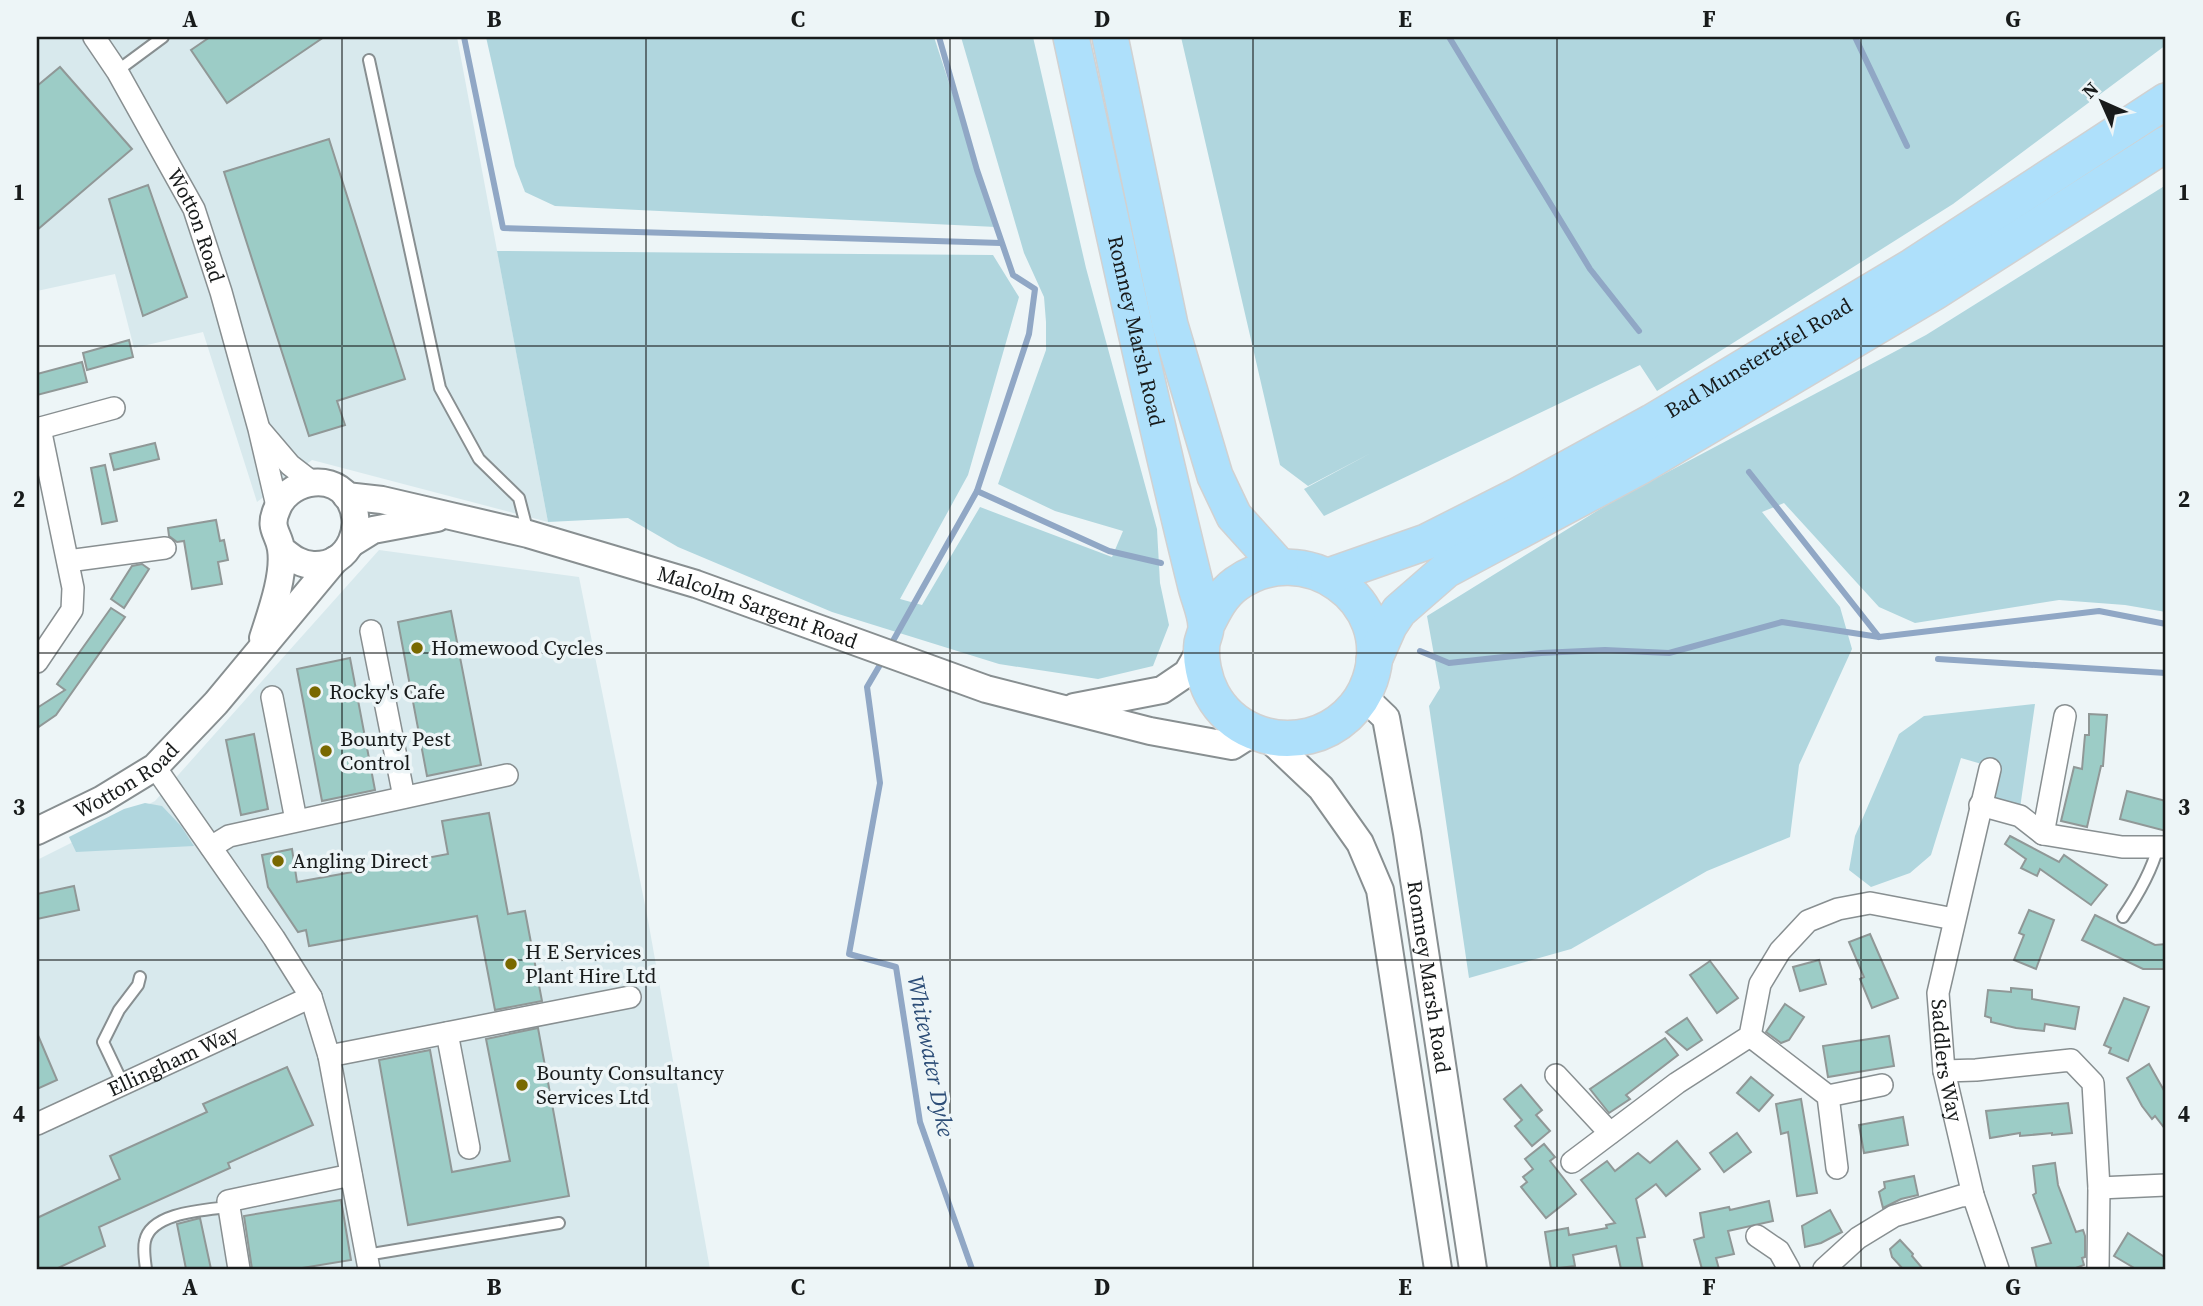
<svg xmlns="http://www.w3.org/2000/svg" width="2203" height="1306" font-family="'Source Serif 4',serif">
  <rect width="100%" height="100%" fill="#edf5f7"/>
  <g fill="#d8e9ed">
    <path d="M37,37h420l91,485 -236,-62 -55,42 -54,-170 -69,16 -19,-74 -78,17z"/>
    <path d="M379,550l200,27 69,343 62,349h-673v-409l118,-59z"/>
  </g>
  <g fill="#b0d6de">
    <path d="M486,37h448l62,190 -441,-21 -30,-14 -10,-26z"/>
    <path d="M961,37h72l53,231 71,261 3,54 9,42 -16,41 -55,13 -99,-15 -167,-52 -154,-65 -50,-29 -80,4 -51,-271 496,4 26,42 -51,178 -68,124 22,6 58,-98 132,50 11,-26 -68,-20 -57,-27 48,-134v-28l-2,-25 -20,-44z"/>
    <path d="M1181,37h985v8l-213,159 -296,187 -17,-26 -316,151 -20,-27 67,-36 -63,33 -28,-21z"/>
    <path d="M2166,185v427l-41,-7 -66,-5 -144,23 -36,-16 -95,-104 -22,9 78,95 12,42 -53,116 -9,72 -83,34 -136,78 -102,29 -40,-272 11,-18 -13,-72 186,-115 313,-166z"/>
    <path d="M2035,704l-15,104 -23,-6 -5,-10v-25l-31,-9 -30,97 -21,18 -39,14 -22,-17 6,-34 44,-102 25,-18z"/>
    <path d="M145,803l17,3 19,20 13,20 -118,6 -7,-15 55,-28z"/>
  </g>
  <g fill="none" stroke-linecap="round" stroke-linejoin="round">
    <g stroke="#90a7c5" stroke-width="6">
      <path d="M464,37l39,191 498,15"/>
      <path d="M1449,37l141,232 49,62"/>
      <path d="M1855,37l52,109"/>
      <path d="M1749,472l130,165"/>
      <path d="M977,491l132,60 52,12"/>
      <path d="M889,648l88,-157 52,-157 6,-45 -22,-14 -36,-105 -38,-133"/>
      <path d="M1420,651l29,12 92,-10 64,-3 64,3 113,-31 97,15 220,-26 67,13"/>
      <path d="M884,658l-17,29 13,96 -31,171 47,13 24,155 52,147"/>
      <path d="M1938,659l228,14"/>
    </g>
  </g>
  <g fill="#9cccc6" stroke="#909897" stroke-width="2">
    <path d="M210,37h114l-97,66 -36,-53z"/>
    <path d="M60,67l72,82 -95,81v-144z"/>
    <path d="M329,139l76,240 -68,22 8,24 -36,11 -85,-264z"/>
    <path d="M148,185l39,112 -44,19 -34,-117z"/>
    <path d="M129,340l4,17 -46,13 -4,-17z"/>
    <path d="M82,362l5,20 -50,13v-21z"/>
    <path d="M155,443l4,16 -45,11 -4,-16z"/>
    <path d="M105,465l12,56 -15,3 -11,-56z"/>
    <path d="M216,520l4,21 4,-1 4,20 -10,2 4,22 -30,5 -8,-48 -7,1 -8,-6 -1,-8z"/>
    <path d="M142,564l7,5 -25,39 -13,-9 21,-33z"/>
    <path d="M111,608l14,9 -69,98 -19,13v-20l28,-18 -8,-6z"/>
    <path d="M451,611l30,154 -54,11 -29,-154z"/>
    <path d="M350,658l25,132 -53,11 -25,-132z"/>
    <path d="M2089,714l18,1 -4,51h-2l-14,61 -26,-6 13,-54 8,2 3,-34h4z"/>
    <path d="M254,734l14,75 -27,6 -15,-75z"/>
    <path d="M2127,791l39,10v30l-46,-12z"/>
    <path d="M489,813l19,101 17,-3 17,90 -47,9 -18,-94 -168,30 -3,-16 -8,2 -30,-45 -6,-32 30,-6 5,33 61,-11 90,-17 -6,-33z"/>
    <path d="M2010,836l49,26 5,-7 43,30 -16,20 -51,-36 -3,7 -16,-8 5,-9 -21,-15z"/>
    <path d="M74,886l5,24 -42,9v-25z"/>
    <path d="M2029,910l25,10 -18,49 -22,-9 10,-25 -5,-2z"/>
    <path d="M2095,915l60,30 11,-1v25h-23l-61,-29z"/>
    <path d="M1870,934l28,64 -26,10 -12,-29 4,-2 -15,-35z"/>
    <path d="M1819,960l7,24 -26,7 -7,-24z"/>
    <path d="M1710,961l28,37 -21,15 -27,-38z"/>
    <path d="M2011,988l21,2v9l47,8 -4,22 -30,-5 -1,7 -28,-3 -25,-6v-4l-6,-2 3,-26 23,2z"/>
    <path d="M2124,998l25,9 -21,54 -19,-8 2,-5 -7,-3z"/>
    <path d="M1785,1004l19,13 -15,23 -8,3 -15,-11z"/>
    <path d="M1687,1018l15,22 -15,10 -21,-18z"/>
    <path d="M538,1028l31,168 -161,29 -29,-165 51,-10 22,122 58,-11 -24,-122z"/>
    <path d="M37,1033l20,47 -20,9z"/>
    <path d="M1889,1036l5,30 -66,11 -5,-31z"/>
    <path d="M1665,1038l13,17 -52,40 4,4 -21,14 -19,-24z"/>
    <path d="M2149,1064l17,30v36l-11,-14 -3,3 -10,-13 -15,-28z"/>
    <path d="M287,1067l26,58 -85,38 2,5 -131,59 6,19 -49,23h-19v-51l83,-39 -10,-23 97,-44 -4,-8z"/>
    <path d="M1751,1077l22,18 -14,16 -22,-18z"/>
    <path d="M1521,1085l21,25 -6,5 14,16 -18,15 -17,-20 7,-6 -18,-21z"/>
    <path d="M1801,1099l16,94 -20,3 -9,-64 -7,2 -5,-30z"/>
    <path d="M2068,1103l4,30 -20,2v-2l-32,3v-3l-30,5 -4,-27z"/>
    <path d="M1903,1117l5,28 -44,8 -5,-28z"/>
    <path d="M1737,1133l14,19 -27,20 -14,-19z"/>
    <path d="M1677,1141l23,28 -34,27 -10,-12 -20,15 9,38 -8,1 6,31h-22l-5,-23 -43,9 2,11 -24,3 -6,-37 23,-4 1,7 38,-7 -1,-3 9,-2 -34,-43 26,-19 8,10 23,-18 12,10z"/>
    <path d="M1544,1144l11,13 -5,4 26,33 -30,24 -25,-31 6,-5 -4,-5 10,-8 -8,-10z"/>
    <path d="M2055,1163l3,22 18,47 7,-2 2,6v21l-3,1 2,7 -11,4h-36l-5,-21 19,-5 -18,-48 3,-2 -3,-27z"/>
    <path d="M1914,1176l4,19 -17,4 -18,9 -4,-16 6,-4 -1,-6z"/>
    <path d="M341,1200l10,60 -55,9h-44l-8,-53z"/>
    <path d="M1769,1201l4,20 -45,10 6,23 -18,4 3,11h-17l-8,-29 10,-3 -4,-24 29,-6 1,3z"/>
    <path d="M1830,1210l12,22 -21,11 -16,4 -3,-21z"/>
    <path d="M200,1218l11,51h-25l-9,-45z"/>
    <path d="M2128,1233l38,25v11h-30l-22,-13z"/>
    <path d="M1900,1240l13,14 -1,2 11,13h-20l-11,-12 -2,-8z"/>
  </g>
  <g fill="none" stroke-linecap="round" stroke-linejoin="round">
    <defs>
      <g id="service">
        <path d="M369,60l71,328 39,71 40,39 9,35"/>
        <path d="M117,71l46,-34"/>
        <path d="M2123,917c15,-22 28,-44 35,-70"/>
        <path d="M123,1084l-20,-42 16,-32 19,-25 2,-8"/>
        <path d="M366,1255l193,-32"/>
        <path d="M146,1269c-1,-8 -3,-20 -1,-28 6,-29 61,-31 84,-34"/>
      </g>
      <g id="minor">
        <path id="s1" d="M94,37l23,34 77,138 27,83 38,137 18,77"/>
        <path d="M37,429l77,-21"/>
        <path d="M261,431l29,34 22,17"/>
        <path d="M68,561l97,-13"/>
        <path d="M371,631l33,166"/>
        <path d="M37,662l35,-52 1,-22 -33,-160"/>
        <path d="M272,697l24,123"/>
        <path d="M155,767l119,171 37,59 18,59 40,213"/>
        <path id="s2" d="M1990,769l-52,224 6,78 29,124 25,74"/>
        <path d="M1980,805l40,11 23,18 79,13h44"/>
        <path d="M2043,834l22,-118"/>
        <path d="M211,847l18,-11 278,-61"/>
        <path d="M447,1033l22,115"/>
        <path d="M1750,1036l78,60 9,72"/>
        <path d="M329,1056l301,-59"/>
        <path d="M1944,1071l32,-1 95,-10 22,23 6,105 -1,81"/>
        <path d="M1556,1075l54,58"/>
        <path d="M1828,1096l54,-11"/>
        <path id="s3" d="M37,1124l274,-127"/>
        <path d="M1572,1162l105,-79 73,-47 10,-52 20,-33 28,-30 30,-12 32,-6 84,16"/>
        <path d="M2099,1188l67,-3"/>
        <path d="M1757,1236l22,15 10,18"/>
        <path d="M239,1269l-11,-68 123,-26"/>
        <path d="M1824,1269l34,-31 36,-22 67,-20 12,-1"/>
      </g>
      <g id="tertiary">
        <path id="s4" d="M346,496l36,4 146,34 168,50 290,105 164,42 82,15 22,-14"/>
        <path d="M352,543l21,-13 64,-12"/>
        <path d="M263,638c8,-25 22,-63 18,-89 -2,-16 -13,-20 -4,-40 10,-27 51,-37 70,-13 20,28 3,70 -33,69 -14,0 -23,-8 -33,-16"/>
        <path id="s5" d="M1363,696l23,22 21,115 66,436"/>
        <path d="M1074,707l88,-17 25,-17 15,-26"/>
        <path d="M1267,737l54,51 39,55 20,47 58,379"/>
        <path id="s6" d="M37,831l64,-31 54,-33 61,-64 119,-143"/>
      </g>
      <g id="primary">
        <path id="s7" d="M1071,37c40,184 80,368 125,550 3,12 10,27 10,40 0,5 -3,11 -4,16 -2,16 2,36 10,51 19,35 59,51 97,42 29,-7 52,-29 61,-56 27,-81 -67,-144 -134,-96 -15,11 -22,26 -30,42"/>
        <path d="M1110,37l60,288 45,151 19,40 46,51"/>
        <path id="s8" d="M1329,576l97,-34 93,-47 133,-73 261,-156 253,-165"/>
        <path d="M1374,660l15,-34 10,-15 47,-41 195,-104 292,-173 233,-149"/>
      </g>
    </defs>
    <use href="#service" stroke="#888f91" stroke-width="14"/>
    <use href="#minor" stroke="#888f91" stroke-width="24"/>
    <use href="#tertiary" stroke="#888f91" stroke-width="30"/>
    <use href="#primary" stroke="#d1d1d1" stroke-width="38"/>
    <use href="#service" stroke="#fff" stroke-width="10"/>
    <use href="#minor" stroke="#fff" stroke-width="21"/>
    <use href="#tertiary" stroke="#fff" stroke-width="26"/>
    <use href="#primary" stroke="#aee0fb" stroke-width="35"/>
  </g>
  <path fill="none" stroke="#181b1b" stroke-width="2" stroke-opacity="0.55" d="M342,37v1232M646,37v1232M950,37v1232M1253,37v1232M1557,37v1232M1861,37v1232M37,346h2129M37,653h2129M37,960h2129"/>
  <g fill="#796900" stroke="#edf5f7" stroke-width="2.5">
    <circle cx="417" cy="648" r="7"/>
    <circle cx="315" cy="692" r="7"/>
    <circle cx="326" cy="751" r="7"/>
    <circle cx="278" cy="861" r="7"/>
    <circle cx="511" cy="964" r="7"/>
    <circle cx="522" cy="1085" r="7"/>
  </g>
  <g text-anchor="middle" stroke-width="7" stroke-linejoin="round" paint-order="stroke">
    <g font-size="21" fill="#181b1b" stroke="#edf5f7">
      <text dy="7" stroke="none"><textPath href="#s1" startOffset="215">Wotton Road</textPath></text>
      <text dy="7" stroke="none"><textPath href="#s7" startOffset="301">Romney Marsh Road</textPath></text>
      <text dy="7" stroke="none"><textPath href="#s8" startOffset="483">Bad Munstereifel Road</textPath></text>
      <text dy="7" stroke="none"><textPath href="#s4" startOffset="427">Malcolm Sargent Road</textPath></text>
      <text dy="7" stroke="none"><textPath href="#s6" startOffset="103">Wotton Road</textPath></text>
      <text dy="7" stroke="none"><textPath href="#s5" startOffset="294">Romney Marsh Road</textPath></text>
      <text dy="7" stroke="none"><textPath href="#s2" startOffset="298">Saddlers Way</textPath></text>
      <text dy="7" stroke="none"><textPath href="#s3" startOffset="150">Ellingham Way</textPath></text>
    </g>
    <g font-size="21" fill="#181b1b" stroke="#edf5f7" text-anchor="start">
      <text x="431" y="655">Homewood Cycles</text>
      <text x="329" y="699">Rocky's Cafe</text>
      <text x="340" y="746">Bounty Pest<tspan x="340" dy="24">Control</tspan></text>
      <text x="292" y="868">Angling Direct</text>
      <text x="525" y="959">H E Services<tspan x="525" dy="24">Plant Hire Ltd</tspan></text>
      <text x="536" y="1080">Bounty Consultancy<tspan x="536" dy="24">Services Ltd</tspan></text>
    </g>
    <g font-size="23" font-style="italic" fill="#2c4d77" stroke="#edf5f7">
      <text transform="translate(931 1056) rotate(79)" y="8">Whitewater Dyke</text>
    </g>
  </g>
  <rect width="2203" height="1306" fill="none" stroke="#edf5f7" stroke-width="77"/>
  <g transform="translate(2102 102) rotate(315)" stroke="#edf5f7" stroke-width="5" paint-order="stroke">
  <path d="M0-5L12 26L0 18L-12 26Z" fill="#181b1b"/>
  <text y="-10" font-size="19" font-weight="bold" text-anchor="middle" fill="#181b1b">N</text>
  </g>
  <rect x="38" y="38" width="2126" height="1230" fill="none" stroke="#181b1b" stroke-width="2.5"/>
  <g font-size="23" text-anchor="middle" font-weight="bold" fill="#181b1b">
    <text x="190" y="27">A</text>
    <text x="494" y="27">B</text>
    <text x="798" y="27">C</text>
    <text x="1102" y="27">D</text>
    <text x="1405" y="27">E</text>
    <text x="1709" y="27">F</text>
    <text x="2013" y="27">G</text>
    <text x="19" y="200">1</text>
    <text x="2184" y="200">1</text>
    <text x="19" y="507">2</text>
    <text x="2184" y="507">2</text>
    <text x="19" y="815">3</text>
    <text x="2184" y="815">3</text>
    <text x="19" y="1122">4</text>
    <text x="2184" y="1122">4</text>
    <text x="190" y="1295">A</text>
    <text x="494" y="1295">B</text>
    <text x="798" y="1295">C</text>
    <text x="1102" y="1295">D</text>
    <text x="1405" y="1295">E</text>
    <text x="1709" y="1295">F</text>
    <text x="2013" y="1295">G</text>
  </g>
</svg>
